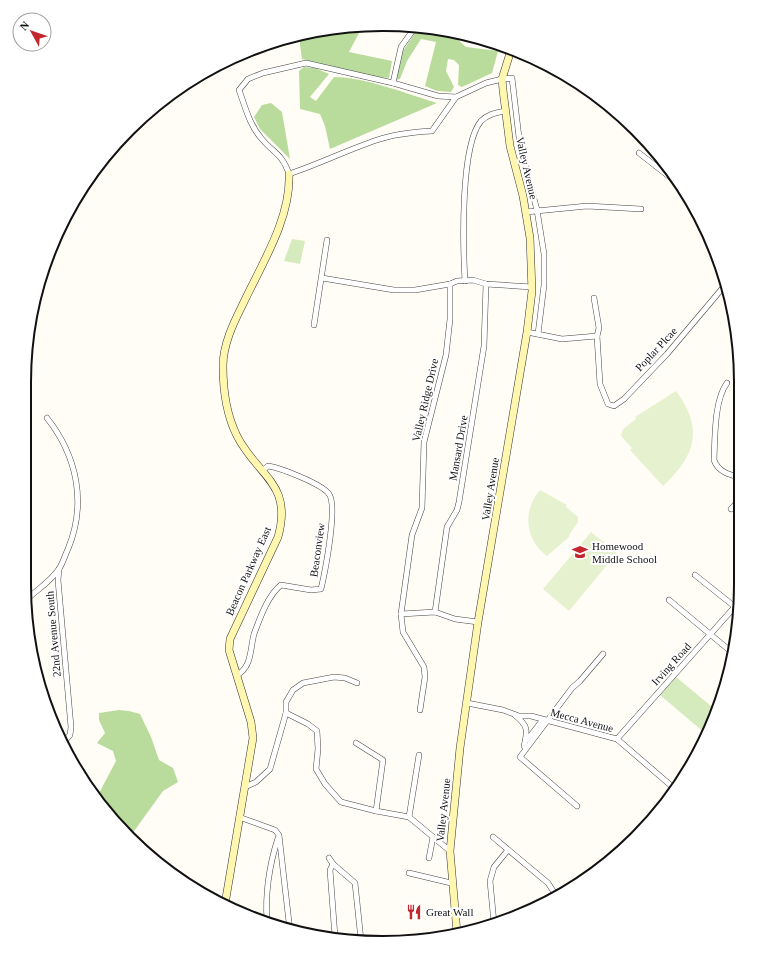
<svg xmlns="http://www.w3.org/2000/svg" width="765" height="967" font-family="Georgia,serif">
  <rect width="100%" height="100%" fill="#fffdf5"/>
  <g fill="#d5ebbd">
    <path d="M292,239l13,2 -5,23 -16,-3z"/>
    <path d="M676,677l41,34 -3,11 -8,12 -46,-39z"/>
  </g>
  <g fill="#b9dc9c">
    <path d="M336,27h17l-1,3 7,3 -10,19 43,9 -3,17 -19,-2 -68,-17 -2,-14v-10z"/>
    <path d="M419,27l30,5 17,15 32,4 -6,22 -30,14 -4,-2 1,-20 -5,-5 -6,-1 -2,12 8,16 -3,5 -14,-1 -12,-5 11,-44 -15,-3 -14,22 -7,18 -4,1 7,-29z"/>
    <path d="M304,67l11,1 14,6 -19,23 6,4 18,-24c31,0 73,17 103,26l-107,46 -5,-23 -5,-12 -20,-5 -1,-38z"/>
    <path d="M271,103l11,9 8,47 -30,-30 -6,-12 8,-12z"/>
    <path d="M119,710l10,1 11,3 11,23 8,23 14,8 5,14 -15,9 -34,47 -32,-41 19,-36 -3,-10 -16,-8 8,-10 -6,-13v-7z"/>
  </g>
  <g fill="#e6f2cf">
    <path d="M676,391c28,38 20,64 -13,95l-33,-36 2,-2 -11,-12 2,-7 13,-10 -1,-2z"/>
    <path d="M540,490l27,15 -1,2 12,10v5l-9,13 1,1 -23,20c-22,-16 -25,-45 -7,-66z"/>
    <path d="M591,532l26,21 -48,58 -26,-22z"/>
  </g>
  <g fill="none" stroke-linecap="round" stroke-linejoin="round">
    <defs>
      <g id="street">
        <path d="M393,83l8,-36 15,-21"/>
        <path d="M456,97l-24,34c-18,1 -38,3 -55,9 -30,10 -58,24 -88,34 -7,-21 -16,-21 -28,-36 -12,-14 -16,-32 -22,-48l9,-11 15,-6 43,-10 87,20 45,13 18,1 30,-14 16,-4 10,-1 8,68 17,64 7,44v31l-6,49"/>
        <path d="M639,153l41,32"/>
        <path d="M526,212l61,-6 54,3"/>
        <path d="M322,278l72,12h21l35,-6 7,-3 16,-1 13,4 46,3"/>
        <path d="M465,281c-2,-34 -5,-135 16,-160 7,-7 15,-8 24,-10"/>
        <path d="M594,298l5,30 -2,8 3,48 8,20 6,2 10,-7 43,-45 59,-70"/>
        <path d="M314,325l13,-85"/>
        <path d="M527,332l35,7 35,-3"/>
        <path d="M727,383c-13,17 -12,56 -13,77 4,12 16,15 27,18"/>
        <path d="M731,509l10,-11"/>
        <path d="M59,569l-1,11 13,147 -1,8 -7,8"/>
        <path d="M695,575l44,35"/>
        <path d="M26,600c11,-10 25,-19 33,-31 4,-6 6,-14 9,-20 19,-46 9,-93 -21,-131"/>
        <path d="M669,600l65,54"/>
        <path d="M435,612l12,-85 10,-17 2,-8 25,-156 2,-62"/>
        <path d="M401,614l34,-2 20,7 23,3"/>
        <path d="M237,675c15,-8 13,-26 17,-41 6,-16 14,-39 27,-49l30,5 10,-1c4,-17 17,-83 8,-95 -7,-10 -48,-26 -61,-28l-6,5"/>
        <path d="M467,703l36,7 16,6h12l86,23 58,50"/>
        <path d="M420,710l5,-33 -1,-10 -21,-35 -2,-18 11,-79 10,-27 2,-66 22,-87 4,-36v-35"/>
        <path d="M286,713l22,11 9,7 1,18 -2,20 9,15 16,18 35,9 7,-51 -27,-17"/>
        <path d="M515,715c13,11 13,15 9,31l1,2"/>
        <path d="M617,739l122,-137"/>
        <path d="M527,740l14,-18 4,-1"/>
        <path d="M245,787l11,-5 14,-13 16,-56v-11l7,-12 10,-7 31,-6 11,1 12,5"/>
        <path d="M673,787l7,-7"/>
        <path d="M577,806l-57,-49 52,-69 8,-7 23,-27"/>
        <path d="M376,811l33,6 41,34"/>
        <path d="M239,817l36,13 4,5 11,96"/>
        <path d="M409,817l10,-62"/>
        <path d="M493,837l55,46 9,14"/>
        <path d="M329,858l4,6 22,19 6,57"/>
        <path d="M429,858l4,-21"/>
        <path d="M333,864l-3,6 5,67"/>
        <path d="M409,873l42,10"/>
        <path d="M267,921c-2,-29 2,-55 11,-83"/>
        <path d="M494,923l-4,-42 4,-14 14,-17"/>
      </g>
      <g id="secondary">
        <path d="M225,904l28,-166 -2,-16 -22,-72 1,-11 48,-102c15,-54 -20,-60 -41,-101 -11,-22 -14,-46 -14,-70 0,-21 10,-42 19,-60 19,-41 49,-87 47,-132"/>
        <path d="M457,933l-7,-82 10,-103 18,-126 49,-290 5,-41 -2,-53 -7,-42 -13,-50 -7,-56 -1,-11 9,-29"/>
      </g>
    </defs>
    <use href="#street" stroke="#444" stroke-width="6"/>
    <use href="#secondary" stroke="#333" stroke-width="8"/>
    <use href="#street" stroke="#fff" stroke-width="5"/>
    <use href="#secondary" stroke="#fff6b0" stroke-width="7"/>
  </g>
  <defs>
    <symbol id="school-bare" viewBox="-9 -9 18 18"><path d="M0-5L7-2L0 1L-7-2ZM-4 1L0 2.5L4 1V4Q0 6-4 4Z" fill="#c4262e" stroke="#fff" stroke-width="2.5" paint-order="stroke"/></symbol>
    <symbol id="restaurant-bare" viewBox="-9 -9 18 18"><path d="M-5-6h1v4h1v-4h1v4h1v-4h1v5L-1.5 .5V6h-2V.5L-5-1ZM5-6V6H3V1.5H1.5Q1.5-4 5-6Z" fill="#c4262e" stroke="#fff" stroke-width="2.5" paint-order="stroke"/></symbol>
  </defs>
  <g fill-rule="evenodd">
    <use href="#school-bare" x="569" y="541" width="22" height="22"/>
    <use href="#restaurant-bare" x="403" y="901" width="22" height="22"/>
  </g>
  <g text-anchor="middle" stroke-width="4" stroke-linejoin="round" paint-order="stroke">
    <g font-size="11" fill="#111" stroke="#fff">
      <text transform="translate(527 168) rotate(77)" y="4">Valley Avenue</text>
      <text transform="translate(656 349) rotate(-47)" y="4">Poplar Plcae</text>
      <text transform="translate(425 400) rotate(-77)" y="4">Valley Ridge Drive</text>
      <text transform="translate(458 448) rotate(-80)" y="4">Mansard Drive</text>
      <text transform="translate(490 489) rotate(-81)" y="4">Valley Avenue</text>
      <text transform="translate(317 550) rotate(-82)" y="4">Beaconview</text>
      <text transform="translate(248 571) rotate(-66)" y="4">Beacon Parkway East</text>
      <text transform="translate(53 634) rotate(-95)" y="4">22nd Avenue South</text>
      <text transform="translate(671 664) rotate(-48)" y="4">Irving Road</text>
      <text transform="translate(582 720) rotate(15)" y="4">Mecca Avenue</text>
      <text transform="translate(443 810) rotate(-84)" y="4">Valley Avenue</text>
    </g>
    <g font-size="11" fill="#111" stroke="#fff" text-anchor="start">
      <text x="592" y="550">Homewood<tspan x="592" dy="13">Middle School</tspan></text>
      <text x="426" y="916">Great Wall</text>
    </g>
  </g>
  <path d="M0 0H765V967H0ZM382 31H383A351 351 0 0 1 734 382V585A351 351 0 0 1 383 936H382A351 351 0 0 1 31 585V382A351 351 0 0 1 382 31Z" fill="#fff" fill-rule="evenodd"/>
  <path fill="none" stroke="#111" stroke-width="2" d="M382 31H383A351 351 0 0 1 734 382V585A351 351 0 0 1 383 936H382A351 351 0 0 1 31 585V382A351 351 0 0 1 382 31Z"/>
  <g transform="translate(32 32) rotate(310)"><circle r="19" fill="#ffffff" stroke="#a0a0a0"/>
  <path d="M0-3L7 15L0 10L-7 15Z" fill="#c4262e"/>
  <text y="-6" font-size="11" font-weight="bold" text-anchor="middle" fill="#111111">N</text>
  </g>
</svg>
